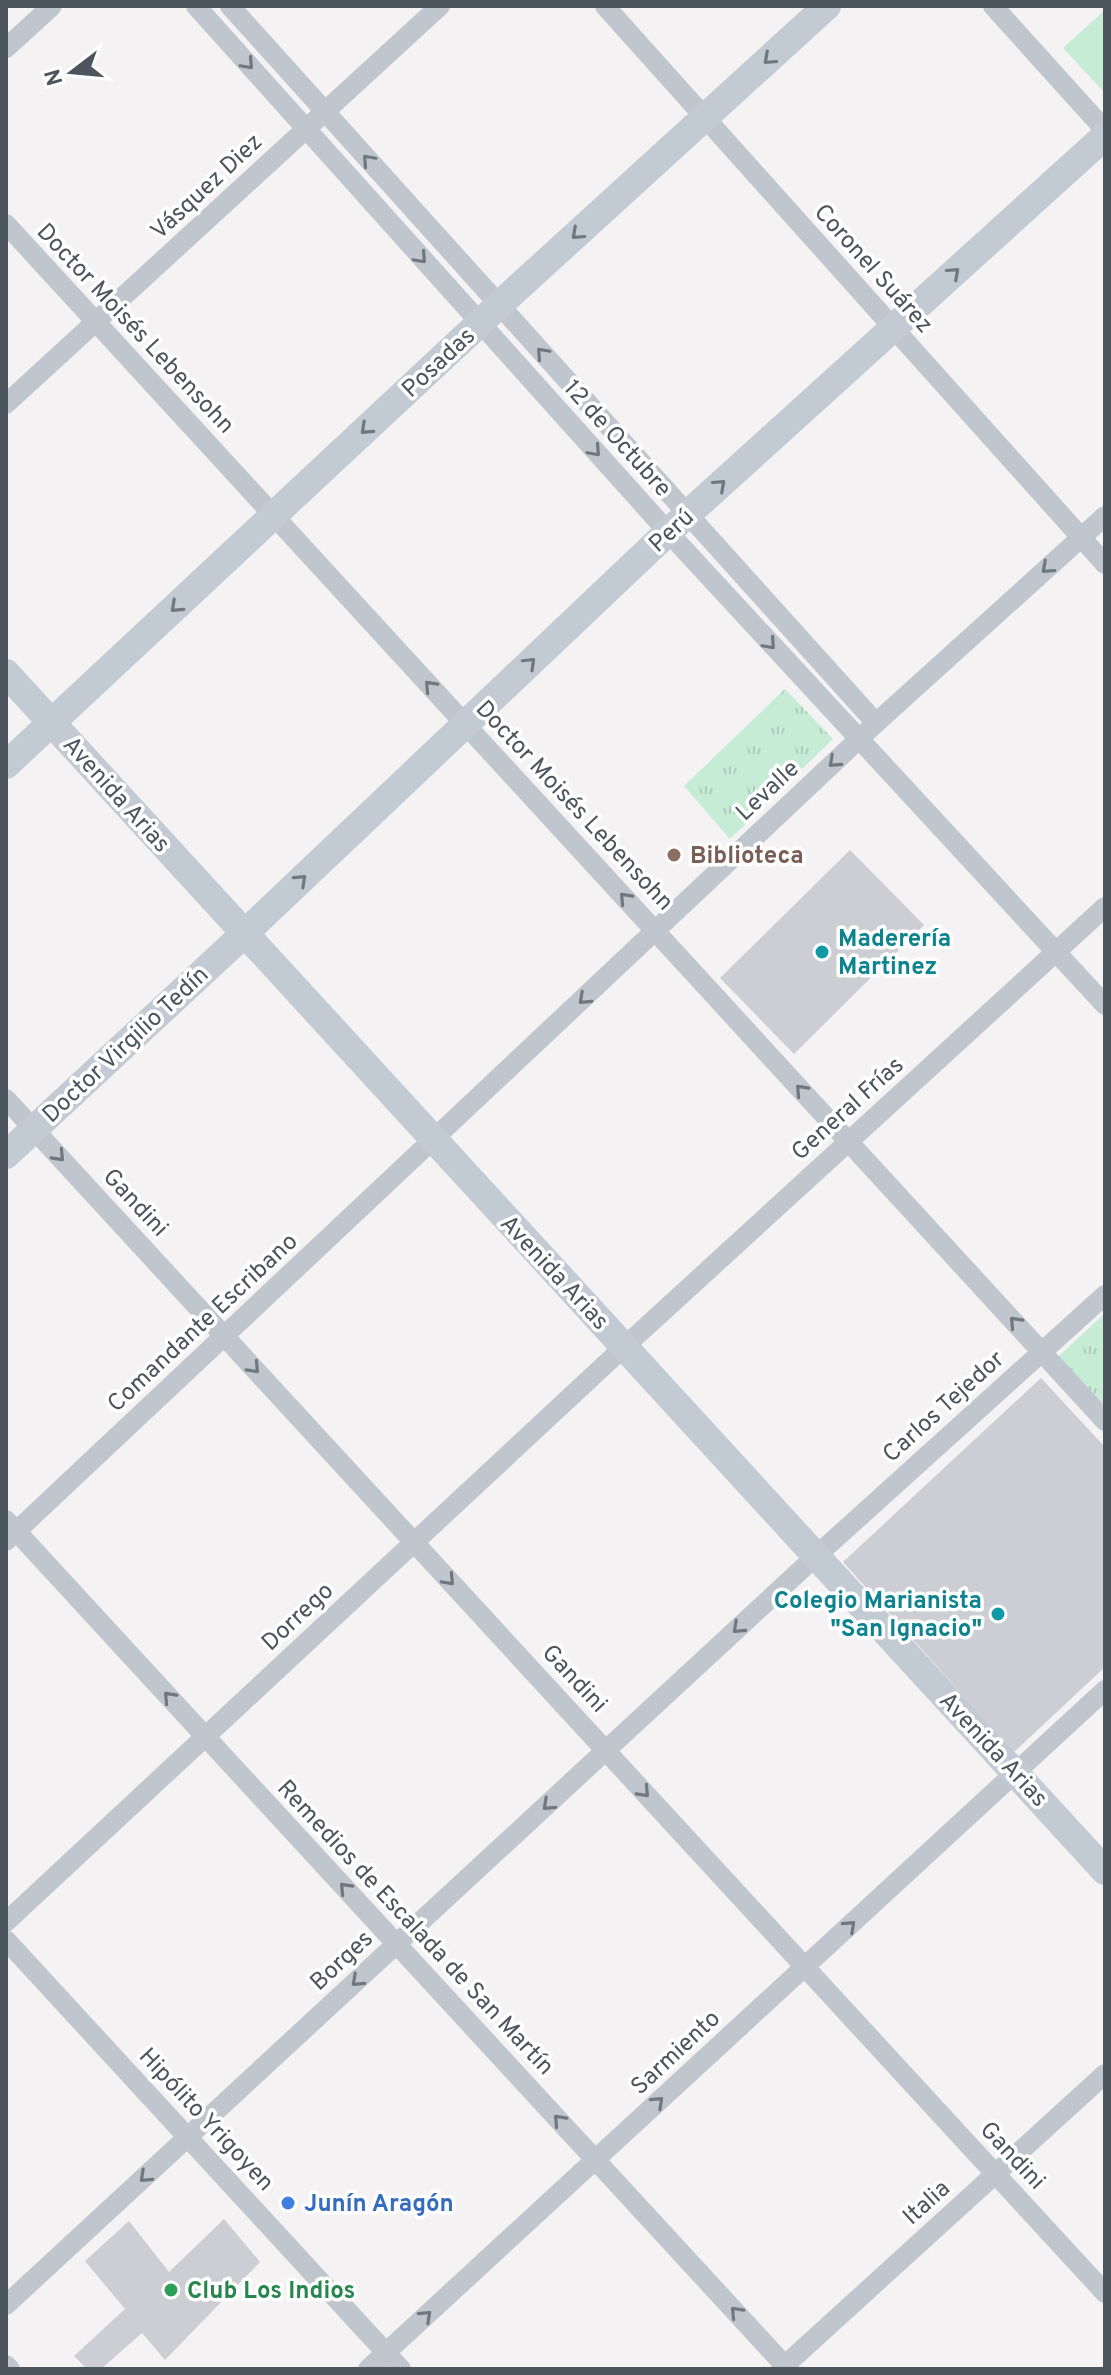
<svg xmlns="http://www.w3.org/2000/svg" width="1111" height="2375" font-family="Overpass,sans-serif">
  <defs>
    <pattern id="park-tufts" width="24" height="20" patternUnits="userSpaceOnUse" patternTransform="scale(2)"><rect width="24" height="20" fill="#c7ecd6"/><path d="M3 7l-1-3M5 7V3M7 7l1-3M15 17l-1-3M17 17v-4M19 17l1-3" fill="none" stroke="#adccba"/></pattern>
  </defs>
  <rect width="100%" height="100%" fill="#f4f2f2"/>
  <path fill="#c7ecd6" d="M1105,10v83l-42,-45z"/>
  <g fill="url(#park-tufts)">
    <path d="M785,689l48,50 -103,100 -46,-53z"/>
    <path d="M1105,1313v97l-48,-52z"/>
  </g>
  <g fill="#cdced4">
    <path d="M850,850l74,75 -130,129 -74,-76z"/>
    <path d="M1041,1378l64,69v220l-91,85 -171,-190z"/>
    <path d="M224,2219l36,43 -95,98 -23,-27 -41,36h-14l-13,-13 51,-47 -40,-48 44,-40 40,51z"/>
  </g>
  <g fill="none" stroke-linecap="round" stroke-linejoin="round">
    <g stroke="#c0c6cd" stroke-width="20">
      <path d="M196,6l472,526 437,473"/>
      <path d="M230,6l646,717"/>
      <path d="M605,6l500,558"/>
      <path d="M993,6l112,124"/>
      <path d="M6,48l46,-42"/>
      <path d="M6,224l1099,1197"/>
      <path d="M6,404l434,-398"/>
      <path d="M6,1099l1099,1194"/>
      <path d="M6,1520l782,849"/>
      <path d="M6,1541l870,-818 229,-207"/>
      <path d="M6,1922l618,-575 481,-440"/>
      <path d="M6,1940l395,429"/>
      <path d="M6,2305l810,-749 289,-261"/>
      <path d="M6,2365l4,4"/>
      <path d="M368,2369l737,-679"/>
      <path d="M781,2369l324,-295"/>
    </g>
    <g stroke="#c2cad3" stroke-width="28">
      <path d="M6,673l1099,1198"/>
      <path d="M6,765l493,-460 328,-299"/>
      <path d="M6,1155l238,-221 424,-402 437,-396"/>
    </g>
  </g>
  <defs><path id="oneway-chevron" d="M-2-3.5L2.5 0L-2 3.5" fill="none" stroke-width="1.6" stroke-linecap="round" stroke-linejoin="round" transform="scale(2)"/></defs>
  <g stroke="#6f7881">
    <use href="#oneway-chevron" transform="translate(769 59) rotate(138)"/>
    <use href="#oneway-chevron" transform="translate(577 234) rotate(138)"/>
    <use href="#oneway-chevron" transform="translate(954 273) rotate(-42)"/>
    <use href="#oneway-chevron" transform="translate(366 429) rotate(137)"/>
    <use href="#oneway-chevron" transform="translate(720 485) rotate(-42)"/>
    <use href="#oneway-chevron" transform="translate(176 607) rotate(137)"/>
    <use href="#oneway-chevron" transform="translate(530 663) rotate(-44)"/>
    <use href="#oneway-chevron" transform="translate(301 880) rotate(-43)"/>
  </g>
  <g stroke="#6f777f">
    <use href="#oneway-chevron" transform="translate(248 64) rotate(48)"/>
    <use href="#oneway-chevron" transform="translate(368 160) rotate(-132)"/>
    <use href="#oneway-chevron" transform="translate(421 258) rotate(48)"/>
    <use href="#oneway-chevron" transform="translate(542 353) rotate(-132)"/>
    <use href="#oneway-chevron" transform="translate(595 451) rotate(48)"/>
    <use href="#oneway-chevron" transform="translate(1047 568) rotate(138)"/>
    <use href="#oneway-chevron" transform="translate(770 644) rotate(48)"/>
    <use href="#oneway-chevron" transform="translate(430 686) rotate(-133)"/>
    <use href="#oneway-chevron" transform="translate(834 762) rotate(137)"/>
    <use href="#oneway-chevron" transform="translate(625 898) rotate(-133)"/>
    <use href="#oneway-chevron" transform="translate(584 999) rotate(137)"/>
    <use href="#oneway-chevron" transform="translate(801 1090) rotate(-133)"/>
    <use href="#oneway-chevron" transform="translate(59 1156) rotate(47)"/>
    <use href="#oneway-chevron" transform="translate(1015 1322) rotate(-133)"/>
    <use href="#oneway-chevron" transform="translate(254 1368) rotate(47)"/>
    <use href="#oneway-chevron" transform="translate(449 1580) rotate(47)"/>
    <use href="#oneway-chevron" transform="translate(738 1628) rotate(137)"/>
    <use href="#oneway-chevron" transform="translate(169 1697) rotate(-133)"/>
    <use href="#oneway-chevron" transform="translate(644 1792) rotate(47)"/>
    <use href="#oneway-chevron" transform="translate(548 1805) rotate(137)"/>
    <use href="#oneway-chevron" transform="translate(345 1888) rotate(-133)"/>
    <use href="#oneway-chevron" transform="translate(850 1926) rotate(-43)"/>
    <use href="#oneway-chevron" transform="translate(357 1981) rotate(137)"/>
    <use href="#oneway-chevron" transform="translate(658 2102) rotate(-43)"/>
    <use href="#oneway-chevron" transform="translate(559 2120) rotate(-133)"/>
    <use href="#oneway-chevron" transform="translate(145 2177) rotate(137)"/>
    <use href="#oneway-chevron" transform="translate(736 2312) rotate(-133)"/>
    <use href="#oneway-chevron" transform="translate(426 2316) rotate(-43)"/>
  </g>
  <circle fill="#8d6e63" stroke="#fff" stroke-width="3" cx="674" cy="855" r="8"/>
  <g fill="#0f9aa8" stroke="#fff" stroke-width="3">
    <circle cx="822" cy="952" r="8"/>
    <circle cx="998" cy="1614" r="8"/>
  </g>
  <circle fill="#3f7fe0" stroke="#fff" stroke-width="3" cx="288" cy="2203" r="8"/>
  <circle fill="#2e9e5b" stroke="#fff" stroke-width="3" cx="171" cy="2290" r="8"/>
  <g text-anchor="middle" stroke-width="7" stroke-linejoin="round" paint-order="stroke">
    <g font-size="24" fill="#4c555e" stroke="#fff">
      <text transform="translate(206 186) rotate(-43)" y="8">Vásquez Diez</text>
      <text transform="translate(874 268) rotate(48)" y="8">Coronel Suárez</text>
      <text transform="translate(136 328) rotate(47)" y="8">Doctor Moisés Lebensohn</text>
      <text transform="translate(438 362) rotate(-43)" y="8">Posadas</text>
      <text transform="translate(618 438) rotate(48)" y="8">12 de Octubre</text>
      <text transform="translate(671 530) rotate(-43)" y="8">Perú</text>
      <text transform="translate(767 790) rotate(-43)" y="8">Levalle</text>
      <text transform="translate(117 794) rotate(48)" y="8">Avenida Arias</text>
      <text transform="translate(575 805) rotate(47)" y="8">Doctor Moisés Lebensohn</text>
      <text transform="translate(125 1044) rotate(-43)" y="8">Doctor Virgilio Tedín</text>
      <text transform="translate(847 1108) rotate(-42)" y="8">General Frías</text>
      <text transform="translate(136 1202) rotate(47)" y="8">Gandini</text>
      <text transform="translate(555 1272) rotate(47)" y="8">Avenida Arias</text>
      <text transform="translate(202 1322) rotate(-43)" y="8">Comandante Escribano</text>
      <text transform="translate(943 1406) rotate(-42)" y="8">Carlos Tejedor</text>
      <text transform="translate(297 1616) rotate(-43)" y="8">Dorrego</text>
      <text transform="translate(575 1678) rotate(47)" y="8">Gandini</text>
      <text transform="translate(994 1749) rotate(47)" y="8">Avenida Arias</text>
      <text transform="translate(416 1927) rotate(47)" y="8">Remedios de Escalada de San Martín</text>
      <text transform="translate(341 1960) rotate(-43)" y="8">Borges</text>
      <text transform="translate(675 2052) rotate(-43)" y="8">Sarmiento</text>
      <text transform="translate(207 2119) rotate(47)" y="8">Hipólito Yrigoyen</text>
      <text transform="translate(1013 2155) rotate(47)" y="8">Gandini</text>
      <text transform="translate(926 2202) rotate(-42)" y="8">Italia</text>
    </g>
    <g font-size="24" font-weight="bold" fill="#785e54" stroke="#fff" text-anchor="start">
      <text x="690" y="863">Biblioteca</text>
    </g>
    <g font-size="24" font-weight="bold" fill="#0d838f" stroke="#fff" text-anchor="start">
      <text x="838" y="946">Maderería<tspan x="838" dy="28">Martinez</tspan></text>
      <text x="982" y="1608" text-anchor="end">Colegio Marianista<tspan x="982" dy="28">"San Ignacio"</tspan></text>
    </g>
    <g font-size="24" font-weight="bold" fill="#366cbe" stroke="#fff" text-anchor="start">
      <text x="304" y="2211">Junín Aragón</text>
    </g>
    <g font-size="24" font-weight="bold" fill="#27864d" stroke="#fff" text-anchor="start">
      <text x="187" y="2298">Club Los Indios</text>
    </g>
  </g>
  <rect width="1111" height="2375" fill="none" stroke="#4c555e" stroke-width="16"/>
  <g transform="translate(72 72) rotate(254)" stroke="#ffffff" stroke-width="6" paint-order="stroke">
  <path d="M0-6L14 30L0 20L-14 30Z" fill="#4c555e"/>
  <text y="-12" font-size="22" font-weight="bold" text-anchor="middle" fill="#4c555e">N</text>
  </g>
</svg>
